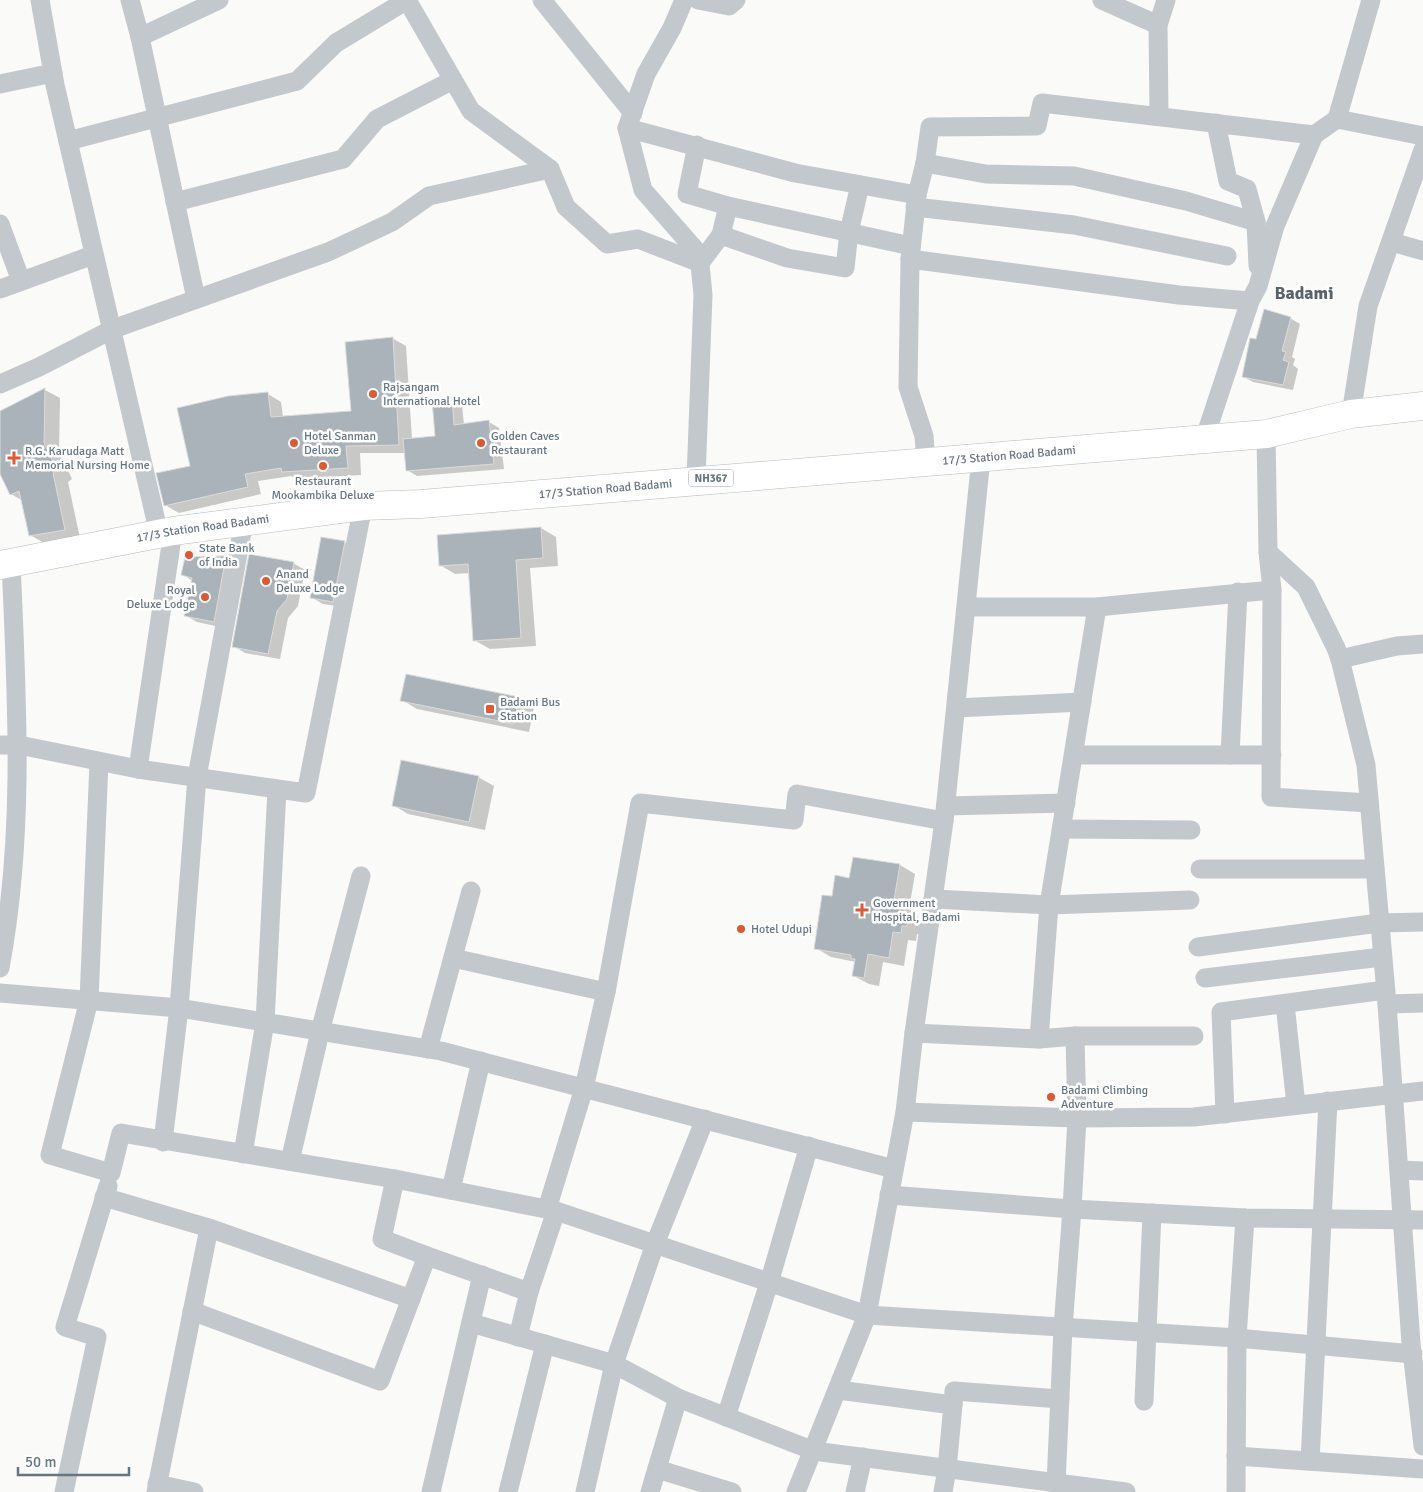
<svg xmlns="http://www.w3.org/2000/svg" width="1423" height="1492" font-family="Signika,sans-serif">
  <rect width="100%" height="100%" fill="#fafaf8"/>
  <g fill="#0003">
    <path d="M1290,318l10,6 -8,33 3,2 -2,6 5,4 -5,21 -40,-8 -10,-6 14,-36z"/>
    <path d="M392,338l14,8 6,93 24,-2 16,-38 10,6 2,20 25,-3 10,6 5,41 -87,7 -10,-6 -1,-17h-46l1,22 -64,4 -6,-3 -33,5 3,13 -82,19 -14,-8 26,-38 77,-73 13,8 2,15 69,-5z"/>
    <path d="M45,390l15,8 -1,55 13,26 -4,3 12,56 -34,6 -16,-9 -7,-34 -12,-7 -11,-22v-60z"/>
    <path d="M541,528l15,9 2,29 -28,2 6,78 -46,3 -16,-9 -4,-67 -15,1 -15,-9z"/>
    <path d="M344,542l11,7 -11,58 -21,-3 -12,-7z"/>
    <path d="M226,557l11,7 -12,64 -28,-6 -12,-7 8,-34 -10,-6 3,-17z"/>
    <path d="M293,563l12,7 -7,36 -10,12 -8,41 -35,-6 -11,-7z"/>
    <path d="M407,675l112,23 15,9 -5,25 -112,-23 -15,-9z"/>
    <path d="M478,777l16,9 -9,44 -77,-16 -15,-9z"/>
    <path d="M900,865l15,9 -6,35 15,13 -2,12h-5l-1,7 -8,-1 -4,26 -21,-4 -4,24 -10,-2 -15,-8 2,-14 -25,-5 -15,-9 17,-50 17,-19z"/>
  </g>
  <g fill="#aab3b9" stroke="#dcdcda">
    <path d="M1264,309l27,8 -9,34 4,1 -3,8 6,2 -6,23 -41,-8 8,-39 6,1z"/>
    <path d="M393,337l6,108 -53,1 2,22 -66,4 -1,-4 -36,6 3,13 -84,19 -8,-33 34,-7 -13,-58 51,-12 40,-4 3,25 80,-6 -6,-69z"/>
    <path d="M45,388l-1,55 13,27 -4,3 12,57 -36,6 -10,-45 -9,4 -10,-21v-63z"/>
    <path d="M452,398l2,27 35,-5 5,44 -88,7 -3,-32 32,-3 -3,-36z"/>
    <path d="M541,527l2,31 -27,2 5,78 -48,3 -5,-77 -29,2 -2,-31z"/>
    <path d="M321,537l24,4 -12,61 -23,-4z"/>
    <path d="M249,554l45,8 -7,37 -10,12 -9,43 -36,-7z"/>
    <path d="M226,556l-12,66 -30,-6 8,-38 -11,-3 4,-18z"/>
    <path d="M406,674l113,23 -5,27 -114,-23z"/>
    <path d="M401,760l78,16 -10,46 -77,-16z"/>
    <path d="M853,857l47,7 -6,36 5,1 -1,6 6,1v3l5,1 -2,14h-5l-1,7 -8,-1 -4,26 -21,-4 -4,24 -12,-2 3,-17h-4v-4l-37,-6 8,-54 10,1 3,-21 14,3z"/>
  </g>
  <g fill="none" stroke-linecap="round" stroke-linejoin="round">
    <defs>
      <g id="highway">
        <path id="s1" d="M0,565l173,-34 190,-25 58,-2 845,-70 85,-20 72,-8"/>
      </g>
    </defs>
    <use href="#highway" stroke="#b4b9bd" stroke-width="29"/>
    <g stroke="#c3c8cc" stroke-width="19">
      <path d="M40,0l15,85 104,449"/>
      <path d="M130,0l10,37"/>
      <path d="M407,0l64,111 79,58 16,38 41,37 31,-5 62,24 21,-28 7,-29 183,40"/>
      <path d="M542,0l91,113"/>
      <path d="M684,0l-12,28 -26,46 -19,54 16,62 56,64 4,41 -7,184"/>
      <path d="M698,0l31,6 7,-6"/>
      <path d="M1102,0l56,25"/>
      <path d="M0,84l53,-11"/>
      <path d="M1159,115l-1,-90 8,-25"/>
      <path d="M1337,119l34,-119"/>
      <path d="M1216,123l12,58 19,8 9,33 2,44"/>
      <path d="M627,128l168,45 122,22"/>
      <path d="M68,141l229,-60 39,-38 71,-43"/>
      <path d="M697,145l-10,49 41,12"/>
      <path d="M925,163l61,11 88,2 112,25 70,21"/>
      <path d="M175,202l168,-43 34,-40 76,-39"/>
      <path d="M915,207l159,18 153,31"/>
      <path d="M0,224l21,57"/>
      <path d="M721,235l66,23 58,10 4,-36 11,-47"/>
      <path d="M1392,242l31,9"/>
      <path d="M910,259l-2,128 16,49 2,26"/>
      <path d="M0,289l93,-34"/>
      <path d="M196,299l-56,-262 79,-37"/>
      <path d="M1250,301l-71,-6 -269,-36 7,-64 8,-32 5,-36 107,-1 5,-23 272,32"/>
      <path d="M0,384l39,-17 74,-38 215,-77 64,-30 37,-26 121,-27"/>
      <path d="M1351,414l17,-108 55,-156"/>
      <path d="M1205,437l45,-136 8,-15 17,-60 39,-91 23,-16 86,17"/>
      <path d="M173,531l-35,238 168,24 57,-287"/>
      <path d="M1268,552l38,35 30,61 4,11 26,106 21,239 24,339 12,103"/>
      <path d="M1272,590l-1,207 98,6"/>
      <path d="M967,607h130l175,-17 -4,-38 -2,-118"/>
      <path d="M1340,659l57,-13 26,-2"/>
      <path d="M956,708l126,-6"/>
      <path d="M0,745h19l119,24"/>
      <path d="M1075,755h197"/>
      <path d="M1230,755l8,-163"/>
      <path d="M99,762l-10,238 -39,155 61,18 10,-40 274,46 161,32 311,104 370,23 176,16"/>
      <path d="M946,806l120,-3"/>
      <path d="M1062,829l129,1"/>
      <path d="M1200,869h175"/>
      <path d="M934,899l115,6 141,-5"/>
      <path d="M1198,947l181,-24 44,-1"/>
      <path d="M453,958l153,34 -22,96 -37,121"/>
      <path d="M0,968c25,-134 17,-270 11,-405"/>
      <path d="M1205,978l177,-21"/>
      <path d="M606,992l34,-189 154,17 3,-26 147,27"/>
      <path d="M0,993l179,15 262,43 453,118"/>
      <path d="M1285,1004l11,101"/>
      <path d="M1387,1004l36,-1"/>
      <path d="M914,1033l125,6 36,-3h119"/>
      <path d="M1075,1036l2,82 -5,91 173,9 178,2"/>
      <path d="M1039,1039l10,-134 48,-298"/>
      <path d="M428,1049l43,-158"/>
      <path d="M905,1112l172,6 117,-1 229,-26"/>
      <path d="M1225,1114l-4,-102 164,-22"/>
      <path d="M163,1142l16,-134 18,-231 47,-256"/>
      <path d="M243,1154l22,-132 12,-233"/>
      <path d="M290,1161l30,-129 41,-156"/>
      <path d="M1399,1170l24,1"/>
      <path d="M395,1179l-13,60 45,17"/>
      <path d="M451,1190l30,-129"/>
      <path d="M889,1195l183,14 -9,119 -7,156"/>
      <path d="M104,1197l105,31 -53,264"/>
      <path d="M209,1228l202,71"/>
      <path d="M192,1311l188,70 47,-125 102,36 27,-81"/>
      <path d="M471,1323l143,41 -29,128"/>
      <path d="M518,1337l11,-45"/>
      <path d="M838,1390l115,15 -6,64 -4,23"/>
      <path d="M678,1398l136,53 312,41"/>
      <path d="M1144,1401l8,-188"/>
      <path d="M953,1405l1,-14 106,8"/>
      <path d="M726,1417l43,-134 40,-137"/>
      <path d="M1236,1456l187,13"/>
      <path d="M1310,1461l18,-360"/>
      <path d="M657,1469l75,23"/>
      <path d="M157,1484l37,8"/>
      <path d="M64,1492l33,-155 -32,-10 43,-141"/>
      <path d="M431,1492l51,-217"/>
      <path d="M508,1492l37,-148"/>
      <path d="M650,1492l28,-94 -64,-34 41,-120 50,-125"/>
      <path d="M796,1492l71,-177 38,-203 9,-79 30,-212 37,-363"/>
      <path d="M855,1492l8,-35"/>
      <path d="M1236,1492l1,-154 8,-120"/>
    </g>
    <use href="#highway" stroke="#fff" stroke-width="28"/>
  </g>
  <g fill="#e4572e" stroke="#fff" stroke-width="2">
    <circle cx="373" cy="394" r="5"/>
    <circle cx="294" cy="443" r="5"/>
    <circle cx="481" cy="443" r="5"/>
    <path d="M11.5 450.5h5v5h5v5h-5v5h-5v-5h-5v-5h5z"/>
    <circle cx="323" cy="466" r="5"/>
    <circle cx="189" cy="555" r="5"/>
    <circle cx="266" cy="581" r="5"/>
    <circle cx="205" cy="597" r="5"/>
    <rect x="485" y="704" width="10" height="10" rx="2.5"/>
    <path d="M859.5 902.5h5v5h5v5h-5v5h-5v-5h-5v-5h5z"/>
    <circle cx="741" cy="929" r="5"/>
    <circle cx="1051" cy="1097" r="5"/>
  </g>
  <g text-anchor="middle" stroke-width="5" stroke-linejoin="round" paint-order="stroke">
    <rect fill="#fff" stroke="#939fa8" stroke-width="1" x="688.5" y="469.5" width="45" height="17" rx="4"/>
    <g font-size="11" font-weight="bold" fill="#657683">
      <text x="711" y="482">NH367</text>
    </g>
    <g font-size="12" fill="#657683" stroke="#fff" text-anchor="start">
      <text x="383" y="391">Rajsangam<tspan x="383" dy="14">International Hotel</tspan></text>
      <text x="304" y="440">Hotel Sanman<tspan x="304" dy="14">Deluxe</tspan></text>
      <text x="491" y="440">Golden Caves<tspan x="491" dy="14">Restaurant</tspan></text>
      <text x="25" y="455">R.G. Karudaga Matt<tspan x="25" dy="14">Memorial Nursing Home</tspan></text>
      <text x="323" y="485" text-anchor="middle">Restaurant<tspan x="323" dy="14">Mookambika Deluxe</tspan></text>
      <text x="199" y="552">State Bank<tspan x="199" dy="14">of India</tspan></text>
      <text x="276" y="578">Anand<tspan x="276" dy="14">Deluxe Lodge</tspan></text>
      <text x="195" y="594" text-anchor="end">Royal<tspan x="195" dy="14">Deluxe Lodge</tspan></text>
      <text x="500" y="706">Badami Bus<tspan x="500" dy="14">Station</tspan></text>
      <text x="873" y="907">Government<tspan x="873" dy="14">Hospital, Badami</tspan></text>
      <text x="751" y="933">Hotel Udupi</text>
      <text x="1061" y="1094">Badami Climbing<tspan x="1061" dy="14">Adventure</tspan></text>
    </g>
    <g font-size="12" fill="#657683" stroke="#fff">
      <text dy="4" stroke="none"><textPath href="#s1" startOffset="1016">17/3 Station Road Badami</textPath></text>
      <text dy="4" stroke="none"><textPath href="#s1" startOffset="611">17/3 Station Road Badami</textPath></text>
      <text dy="4" stroke="none"><textPath href="#s1" startOffset="206">17/3 Station Road Badami</textPath></text>
    </g>
    <g font-size="18" font-weight="bold" fill="#57646e" stroke="#fff">
      <text x="1304" y="299">Badami</text>
    </g>
  </g>
  <path d="M18 1467v8h111v-8" fill="none" stroke="#657683" stroke-width="2.5"/>
  <text x="25" y="1467" font-size="15" fill="#657683" stroke="#ffffff" stroke-width="4" paint-order="stroke">50 m</text>
</svg>
